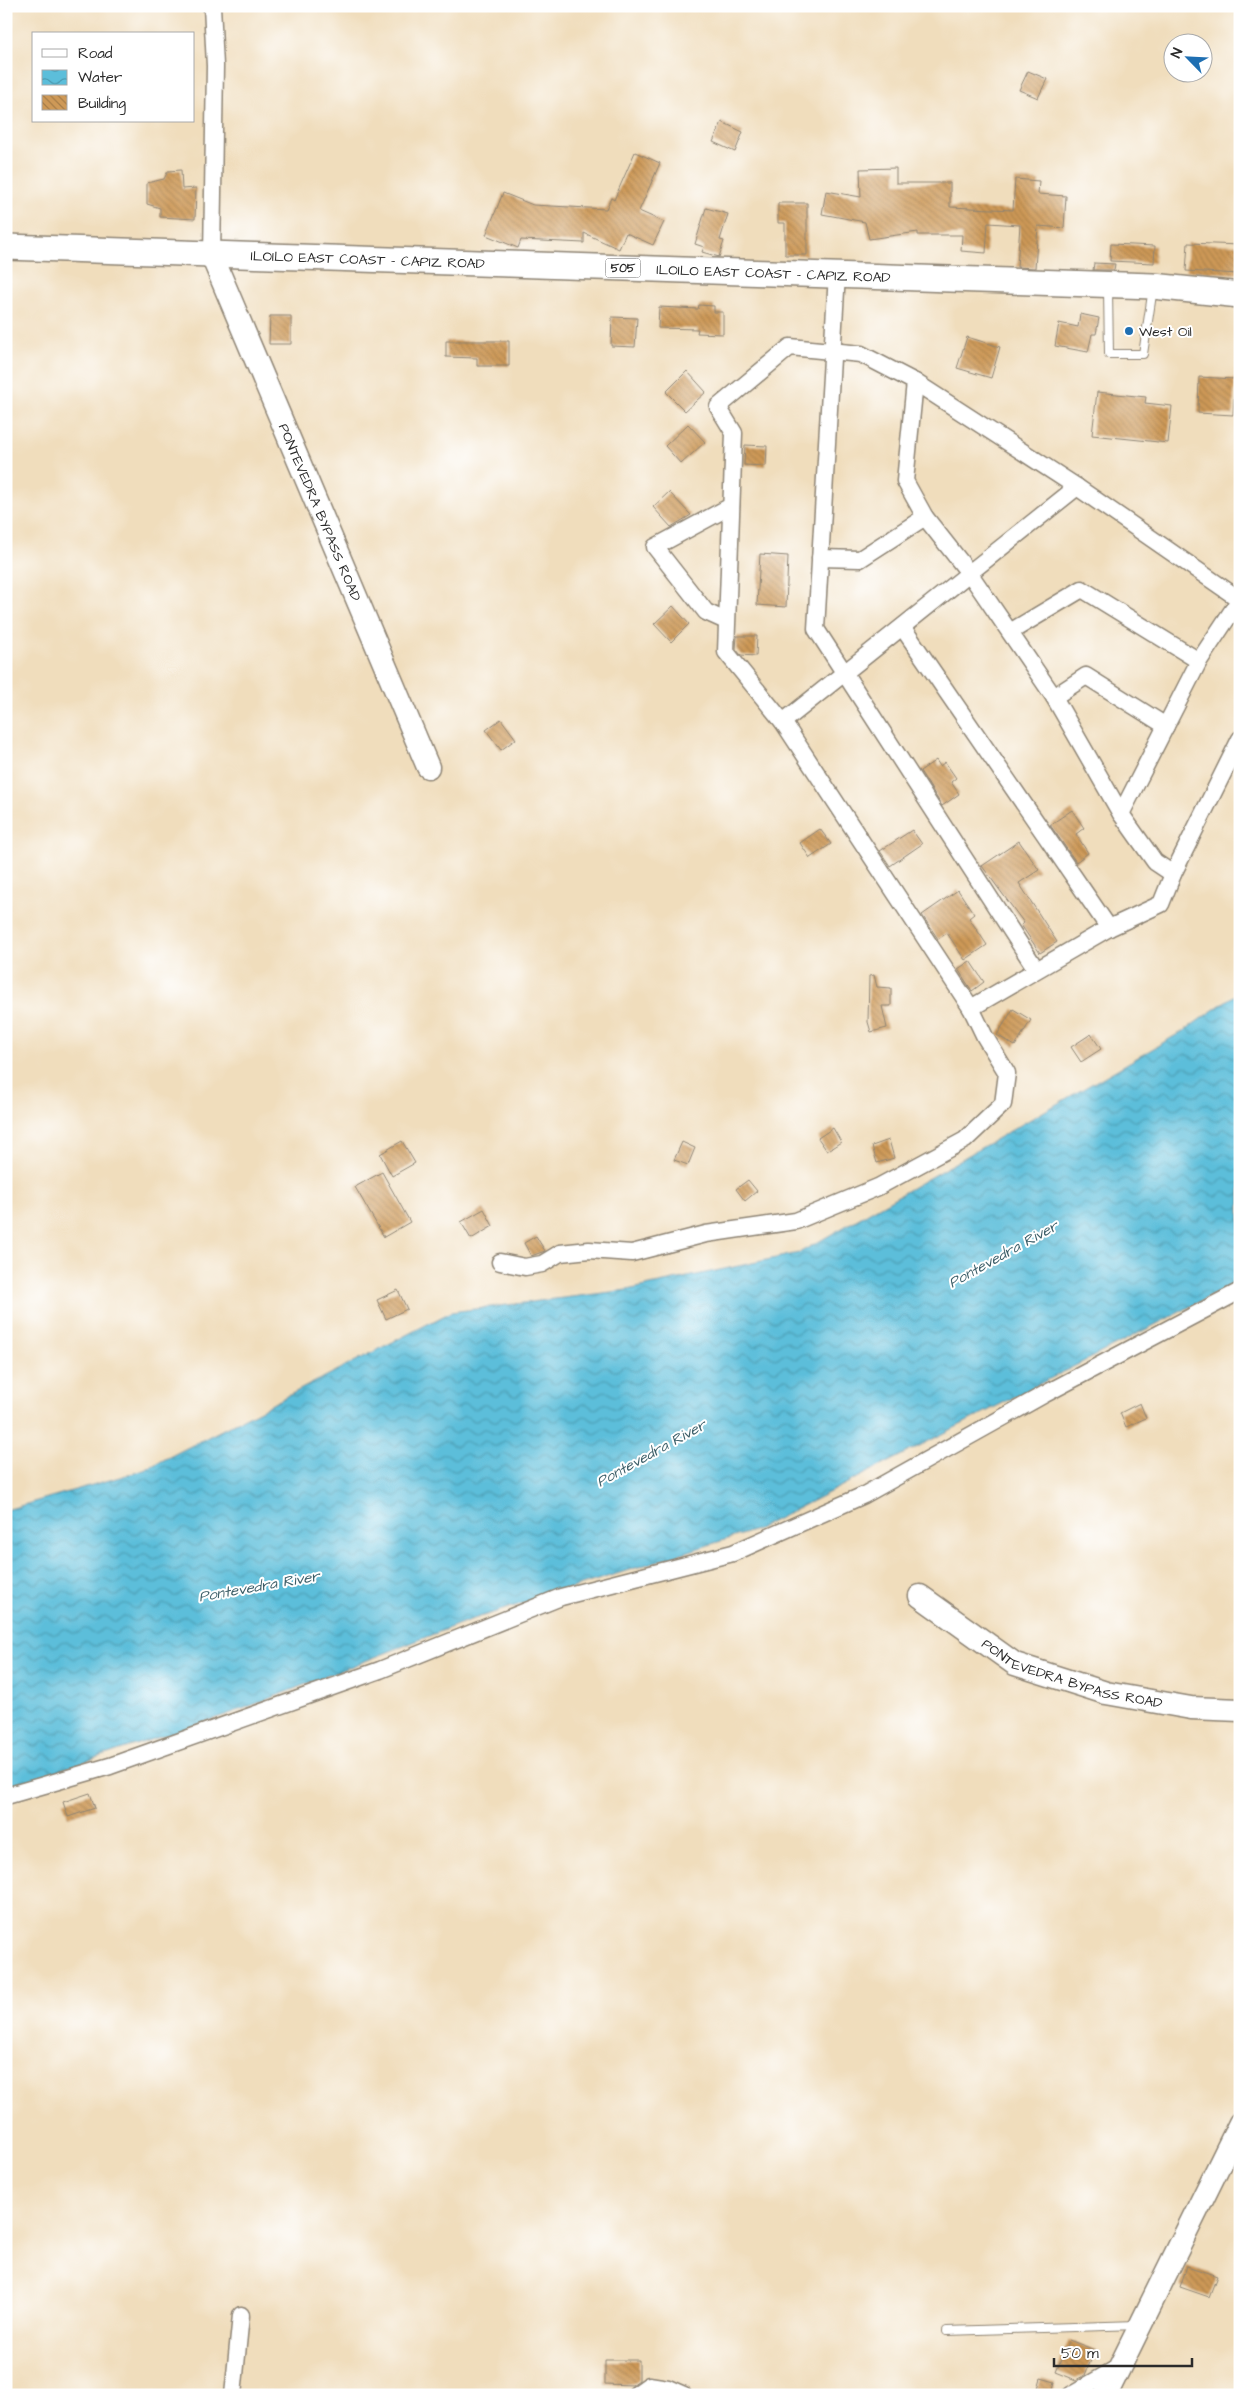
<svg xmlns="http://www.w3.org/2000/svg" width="1246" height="2401" font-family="'Architects Daughter',sans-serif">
  <defs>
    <pattern id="water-waves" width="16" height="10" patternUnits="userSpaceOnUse" patternTransform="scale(1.25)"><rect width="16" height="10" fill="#5cbeda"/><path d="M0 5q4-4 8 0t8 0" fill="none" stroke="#4c9bb1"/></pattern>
    <pattern id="building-back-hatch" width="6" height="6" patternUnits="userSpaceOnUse" patternTransform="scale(1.25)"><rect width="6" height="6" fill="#ce9957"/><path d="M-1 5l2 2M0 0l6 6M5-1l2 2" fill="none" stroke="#a77d48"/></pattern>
  </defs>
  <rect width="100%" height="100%" fill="#fff"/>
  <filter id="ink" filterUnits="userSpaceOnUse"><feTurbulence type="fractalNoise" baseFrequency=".02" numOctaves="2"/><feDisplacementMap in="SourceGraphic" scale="10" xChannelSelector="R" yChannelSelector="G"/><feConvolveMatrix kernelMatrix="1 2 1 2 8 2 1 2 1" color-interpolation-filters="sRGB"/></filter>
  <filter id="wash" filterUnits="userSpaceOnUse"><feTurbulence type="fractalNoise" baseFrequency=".0096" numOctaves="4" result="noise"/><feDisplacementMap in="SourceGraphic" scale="20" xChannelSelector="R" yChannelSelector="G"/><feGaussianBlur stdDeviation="1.12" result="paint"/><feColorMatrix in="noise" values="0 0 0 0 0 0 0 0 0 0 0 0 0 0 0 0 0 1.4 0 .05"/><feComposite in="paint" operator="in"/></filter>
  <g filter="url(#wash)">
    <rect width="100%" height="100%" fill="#f0ddbc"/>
    <path fill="url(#water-waves)" stroke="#447482" d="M1240,991v290l-484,249 -289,91 -227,89 -234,78v-278l138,-40 307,-158 176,-22 172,-37 386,-223z"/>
    <g id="blocks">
      <g fill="url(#building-back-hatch)">
        <path d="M1028,71l19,8 -9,19 -19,-8z"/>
        <path d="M722,122l21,10 -8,20 -22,-10z"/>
        <path d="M635,152l25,11 -21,48 25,11 -11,23 -27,-12 -7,16 -35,-16v10l-63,-3 -3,8 -32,-13 17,-42 30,12 73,4 5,-11 3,2z"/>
        <path d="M896,168v15h54v24l63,3 2,-31 24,2 -1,13 28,2 -2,32 -26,-2 -3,42 -18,-1 3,-42 -32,-2 -2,30 -25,-2 1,-16h-44v-3l-49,7 -4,-17 -43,-8 4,-23 35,6 -1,-28z"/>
        <path d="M181,170l1,19 14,-1 -1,31 -35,-2v-9l-13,-4v-21l17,-4 4,-8z"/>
        <path d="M778,203h29v52h-22v-32h-7z"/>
        <path d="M706,208l22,6 -8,26 4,1 -5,16 -17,-5 2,-5 -9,-3z"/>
        <path d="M1188,243l52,2v29l-54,-3z"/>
        <path d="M1111,244l44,2 -1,17 -44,-2z"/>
        <path d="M1094,263l21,1 -1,6h-21z"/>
        <path d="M699,305l15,1v6h9v22l-26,-1 1,-4 -40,-1 1,-21 39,2z"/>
        <path d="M1080,314l19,4 -3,16h-4l-4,18 -33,-6 4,-23 19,4z"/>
        <path d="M270,316h21v28h-22z"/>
        <path d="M612,317l25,1 -2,29 -24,-1z"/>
        <path d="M967,337l33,10 -9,31 -34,-10z"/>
        <path d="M446,341h63v25h-32v-8l-31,-1z"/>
        <path d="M687,371l19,21 -21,19 -19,-19z"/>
        <path d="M1199,377l36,2 -2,36 -35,-2z"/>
        <path d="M1097,392l49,5 -1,6 27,3 -4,37 -76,-8z"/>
        <path d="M688,424l17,18 -24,22 -16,-18z"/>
        <path d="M745,445l22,1 -1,20 -22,-1z"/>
        <path d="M669,492l22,23 -20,12 -18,-20z"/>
        <path d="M760,554l28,2 -2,51 -29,-2z"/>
        <path d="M673,606l16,18 -18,18 -17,-18z"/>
        <path d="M737,636h20l-1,20 -15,-1 -5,-6z"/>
        <path d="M501,719l15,20 -15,11 -15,-20z"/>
        <path d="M936,760l4,6 5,-4 11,16 -5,4 8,12 -17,12 -22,-35z"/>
        <path d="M1072,810l12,18 -8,6 12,19 -12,9 -26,-37z"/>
        <path d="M820,829l11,15 -21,14 -10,-15z"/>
        <path d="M912,830l10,14 -32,22 -10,-15z"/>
        <path d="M1019,841l20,29 -20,13 38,59 -17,11 -19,-28 3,-2 -42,-57z"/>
        <path d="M958,890l16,24 -5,4 18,27 -22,15 -18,-27 -9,6 -16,-24z"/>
        <path d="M970,961l14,21 -12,9 -14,-22z"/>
        <path d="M874,975l3,12 14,1v18h-9l5,22 -16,4 -3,-10 1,-46z"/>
        <path d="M1013,1009l18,11 -16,26 -18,-11z"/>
        <path d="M1091,1034l10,15 -20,13 -10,-15z"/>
        <path d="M833,1128l8,14 -14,9 -9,-13z"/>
        <path d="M889,1140l5,18 -17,5 -5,-17z"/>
        <path d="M402,1141l13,22 -23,13 -12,-22z"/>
        <path d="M682,1142l13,6 -7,17 -14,-5z"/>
        <path d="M382,1172l28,50 -26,15 -29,-50z"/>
        <path d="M748,1180l9,11 -12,10 -9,-12z"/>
        <path d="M484,1209l9,17 -22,13 -10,-17z"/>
        <path d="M536,1236l9,15 -14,5 -7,-13z"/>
        <path d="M398,1290l9,19 -21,10 -9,-19z"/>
        <path d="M1140,1403l6,15 -20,9 -6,-14z"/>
        <path d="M90,1793l5,15 -27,9 -5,-15z"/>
        <path d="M1187,2266l30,10 -8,21 -29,-10z"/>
        <path d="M1069,2340l26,10 -10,25 -9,5 -20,-8z"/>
        <path d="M605,2360h34v20l-7,5 -27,-1z"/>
        <path d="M1041,2378l14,4 -4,13h-15z"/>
      </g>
    </g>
  </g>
  <g filter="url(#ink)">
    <use href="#blocks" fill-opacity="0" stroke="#8e8474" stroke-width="1"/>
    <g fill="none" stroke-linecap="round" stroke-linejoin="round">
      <defs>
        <g id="service">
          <path d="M1108,289l1,65h34l10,-66"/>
          <path d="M947,2331l191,-6"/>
        </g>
        <g id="minor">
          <path d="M212,256l3,-190 -3,-60"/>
          <path d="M837,274l-21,355 220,340"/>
          <path d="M915,382l162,105 162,112"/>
          <path d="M820,558l40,1 65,-42"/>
          <path d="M726,621l-20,-9 -51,-65 76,-41"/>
          <path d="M903,628l206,300 -138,80 -188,-286 -57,-70 8,-219 -16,-26 72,-60 71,7 54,28 -10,99 20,36 45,57 84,123 67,117 34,48 18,12"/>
          <path d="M1010,632l72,-43 117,72"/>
          <path d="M1054,697l32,-21 80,50"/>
          <path d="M783,722l294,-235"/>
          <path d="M1121,814l78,-153 41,-62"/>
          <path d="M1109,928l52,-24 12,-30 67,-135"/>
          <path d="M500,1262l25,5 17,-3 18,-11 29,-3 43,3 74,-19 90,-13 82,-34 87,-47 38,-36 4,-31 -22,-36 -14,-29"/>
          <path d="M6,1796l104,-30 270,-96 181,-73 172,-44 131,-58 181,-101 195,-103"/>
          <path d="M233,2395l8,-80"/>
          <path d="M635,2395l14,-10 19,3 16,7"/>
          <path d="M1071,2395l48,-28"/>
        </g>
        <g id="secondary">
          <path id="s1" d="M212,256l216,511"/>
          <path id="s2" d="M920,1596l95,68 91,29 85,15 49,2"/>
          <path d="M1106,2395l134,-272"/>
        </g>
        <g id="primary">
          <path id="s3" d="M6,247l1147,39 87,9"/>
        </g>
      </defs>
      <use href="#service" stroke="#8e8474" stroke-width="10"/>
      <use href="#minor" stroke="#8e8474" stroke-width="19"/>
      <use href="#secondary" stroke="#8e8474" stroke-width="25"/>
      <use href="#primary" stroke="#8e8474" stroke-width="28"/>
      <use href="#service" stroke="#fff" stroke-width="8"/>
      <use href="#minor" stroke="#fff" stroke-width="16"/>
      <use href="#secondary" stroke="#fff" stroke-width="22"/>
      <use href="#primary" stroke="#fff" stroke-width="25"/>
    </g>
  </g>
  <circle fill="#1f6fb2" stroke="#fff" stroke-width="2" cx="1129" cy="331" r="5"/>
  <g text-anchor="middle" stroke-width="4" stroke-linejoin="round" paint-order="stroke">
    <rect fill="#fff" stroke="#6b6b6b" stroke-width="1" x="605.5" y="258.5" width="35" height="19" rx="4"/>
    <g font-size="12" font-weight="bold" fill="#2b2b2b">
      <text x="623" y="272">505</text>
    </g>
    <g font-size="14" fill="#2b2b2b" stroke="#fff">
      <text dy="5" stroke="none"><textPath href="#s3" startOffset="362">ILOILO EAST COAST – CAPIZ ROAD</textPath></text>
      <text dy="5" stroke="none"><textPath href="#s3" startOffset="768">ILOILO EAST COAST – CAPIZ ROAD</textPath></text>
      <text dy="5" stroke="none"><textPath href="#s1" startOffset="278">PONTEVEDRA BYPASS ROAD</textPath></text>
      <text dy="5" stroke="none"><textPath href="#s2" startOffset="174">PONTEVEDRA BYPASS ROAD</textPath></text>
    </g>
    <g font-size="14" fill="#2b2b2b" stroke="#fff" text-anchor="start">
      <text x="1139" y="336">West Oil</text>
    </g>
    <g font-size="15" font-style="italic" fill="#3c5e68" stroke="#fff">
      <text transform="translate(1003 1254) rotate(-29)" y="5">Pontevedra River</text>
      <text transform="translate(651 1453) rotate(-29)" y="5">Pontevedra River</text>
      <text transform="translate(259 1586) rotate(-10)" y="5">Pontevedra River</text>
    </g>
  </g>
  <rect width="1246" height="2401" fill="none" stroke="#fff" stroke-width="25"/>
  <rect x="32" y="32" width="162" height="90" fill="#ffffff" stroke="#aaaaaa"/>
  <rect x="42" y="49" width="25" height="8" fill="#ffffff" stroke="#aaaaaa"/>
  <text x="78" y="58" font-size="15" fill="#2b2b2b">Road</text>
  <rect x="42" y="70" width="25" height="15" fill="url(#water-waves)" stroke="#aaaaaa"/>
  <text x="78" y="82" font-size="15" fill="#2b2b2b">Water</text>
  <rect x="42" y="95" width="25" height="15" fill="url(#building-back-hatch)" stroke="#aaaaaa"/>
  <text x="78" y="108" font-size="15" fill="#2b2b2b">Building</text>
  <g transform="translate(1188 58) rotate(294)"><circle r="24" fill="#ffffff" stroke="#aaaaaa"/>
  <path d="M0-4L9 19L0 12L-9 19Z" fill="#1f6fb2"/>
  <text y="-8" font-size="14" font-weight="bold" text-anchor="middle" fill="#2b2b2b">N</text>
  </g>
  <path d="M1054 2358v8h138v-8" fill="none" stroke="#2b2b2b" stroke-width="2.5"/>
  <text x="1061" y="2358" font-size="15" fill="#2b2b2b" stroke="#ffffff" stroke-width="4" paint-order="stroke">50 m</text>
</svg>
